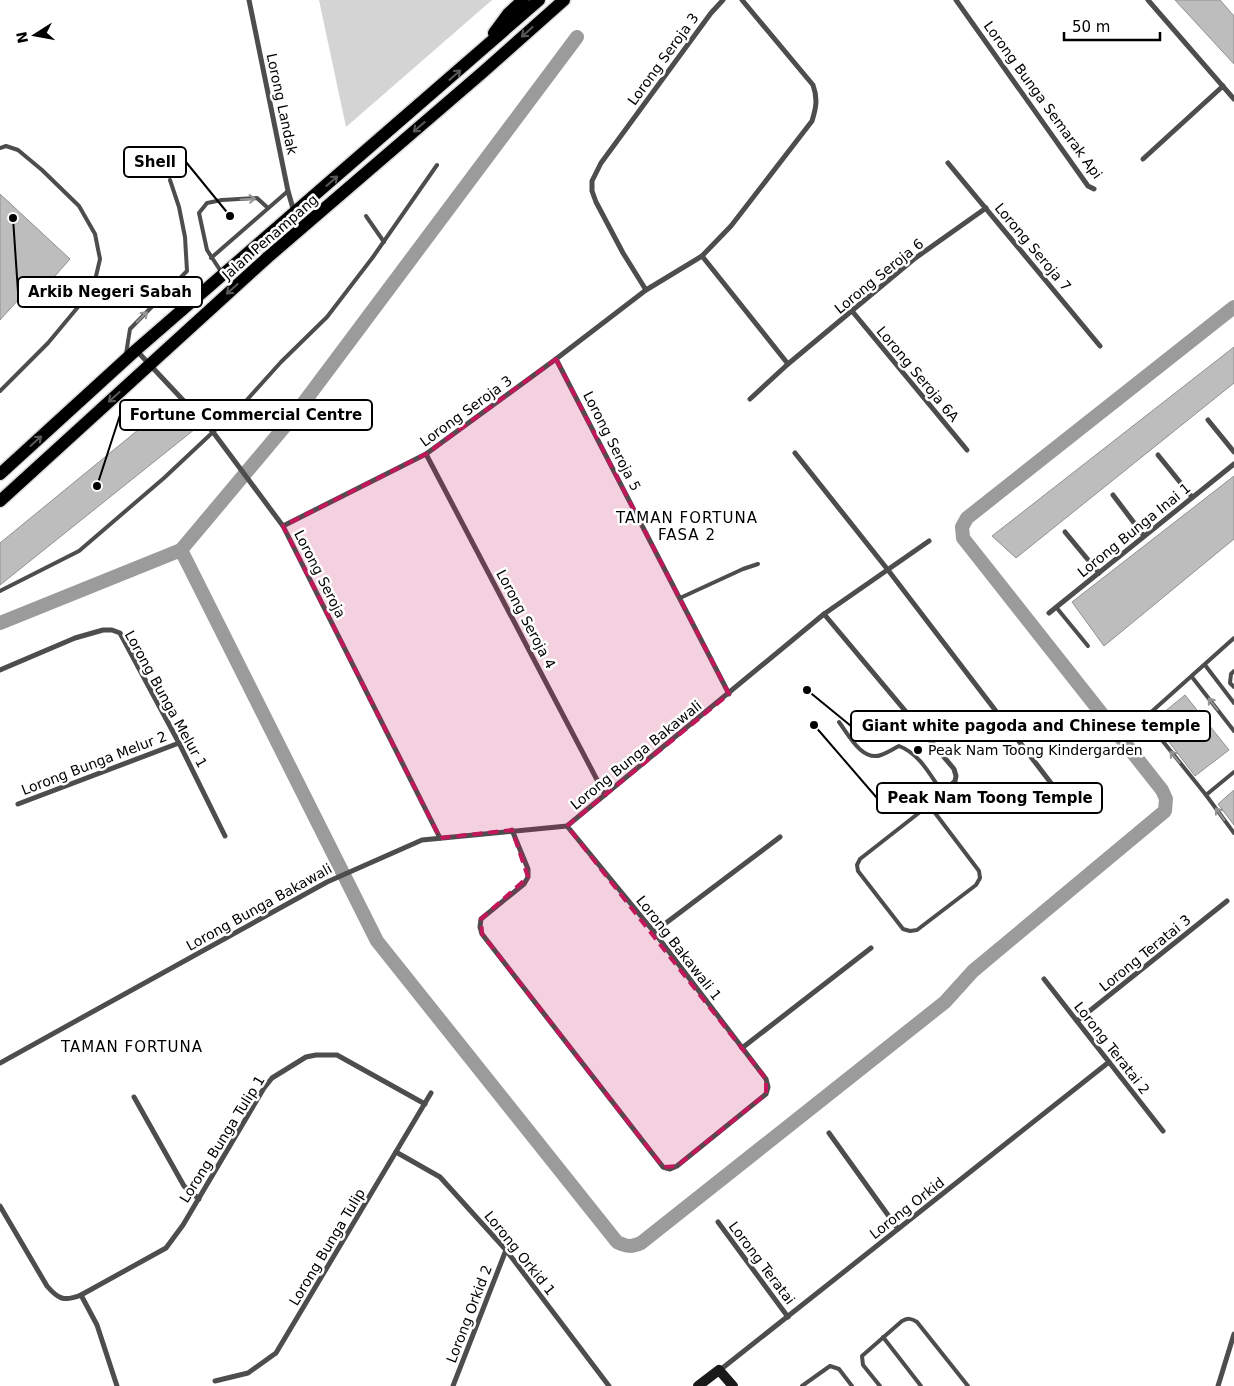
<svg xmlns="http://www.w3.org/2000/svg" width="1234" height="1386" font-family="'DejaVu Sans',sans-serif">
  <rect width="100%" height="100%" fill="#fff"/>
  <path fill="#d4d4d4" d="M319,0h173l-146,127z"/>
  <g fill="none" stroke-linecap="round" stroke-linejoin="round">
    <g stroke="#9b9b9b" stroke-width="14">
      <path d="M181,550l196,391 240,301c10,5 15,5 24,1l304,-241 28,-31 192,-160 1,-12 -4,-9 -199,-252 -1,-11 5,-9 267,-211"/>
      <path d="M0,623l181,-73 115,-137 281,-376"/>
    </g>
  </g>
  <g fill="#bdbdbd" stroke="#919191">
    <path d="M1175,0h45l14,16v48z"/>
    <path d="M0,194l70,65 -23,26 -9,-7 -38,42z"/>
    <path d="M1234,347v36l-218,175 -24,-22z"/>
    <path d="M171,403l24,26 -195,156v-42z"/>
    <path d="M1234,476v63l-130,107 -32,-44z"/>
    <path d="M1185,695l44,55 -34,26 -42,-55z"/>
    <path d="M1234,790v35l-16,-21z"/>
  </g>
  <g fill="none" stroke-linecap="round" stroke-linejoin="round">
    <defs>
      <g id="primary">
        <path d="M494,33l14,-19 15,-14"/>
        <path d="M0,474l136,-124 403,-350"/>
        <path d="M0,501l268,-244 215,-185 81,-72"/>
      </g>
    </defs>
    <use href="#primary" stroke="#dbdbdb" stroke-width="15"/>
    <g stroke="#4d4d4d" stroke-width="4">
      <path d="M0,148l6,-2 12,4 24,20 37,36 16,28 5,25 -7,30 -45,54 -48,48"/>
      <path d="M366,216l18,26"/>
      <path d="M211,258l77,-67"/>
      <path d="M222,273l-15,-23 -8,-37 8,-10 15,-3 35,-2 11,10"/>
      <path d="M176,282h18l11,5"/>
      <path d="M126,354l4,-25 57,-58 -2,-34 -6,-30 -9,-27"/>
      <path d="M0,591l79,-40 85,-73 81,-76 36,-40 46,-45 46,-60 64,-92"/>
      <path d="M680,598l63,-29 15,-5"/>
      <path d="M1056,607l32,39"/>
      <path d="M1234,638l-85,76 -1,5 5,10 53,66 28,38"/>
      <path d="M1205,665l29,38"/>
      <path d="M1234,671l-3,3 -1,9 4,4"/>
      <path d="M1192,677l42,54"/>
      <path d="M839,722c9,12 23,40 42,33 6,-2 12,-6 18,-9 21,8 31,29 43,46"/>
      <path d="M1206,795l28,-23"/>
      <path d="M929,805l50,66 1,7 -4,7 -59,45 -7,1 -7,-2 -45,-58 -1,-6 3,-6z"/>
      <path d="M883,1337l38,49"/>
      <path d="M802,1386l28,-20 9,3 13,17"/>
      <path d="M880,1386l-17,-21 -1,-9 40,-35c6,-3 9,-3 15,1l51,64"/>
    </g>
    <g stroke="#4d4d4d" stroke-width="5">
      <path d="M249,0l39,191 6,21"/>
      <path d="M956,0l132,186 6,3"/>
      <path d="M1148,0l86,99"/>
      <path d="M1143,159l80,-73"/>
      <path d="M948,163l152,183"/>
      <path d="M702,256l86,108"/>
      <path d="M646,290l-23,-37 -27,-51 -4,-11v-10l9,-18 110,-150 12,-13"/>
      <path d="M852,311l115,139"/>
      <path d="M136,350l77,82 70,94 157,312"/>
      <path d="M556,359l173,335"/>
      <path d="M750,399l38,-35 126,-105 72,-51"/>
      <path d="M1208,420l26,32"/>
      <path d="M795,453l93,117 179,234"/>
      <path d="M426,454l179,341"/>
      <path d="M1158,455l34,42"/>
      <path d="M1113,495l31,41"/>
      <path d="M283,526l143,-72 130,-95 90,-69 56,-34 29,-30 81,-105c4,-13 6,-22 1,-36l-71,-85"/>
      <path d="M1065,532l34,41"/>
      <path d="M1049,613l185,-149"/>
      <path d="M824,614l130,155 2,7 -1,5 -26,24"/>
      <path d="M0,670l75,-32 28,-8h9l8,3 59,110 46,93"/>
      <path d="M18,804l161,-61"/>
      <path d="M512,830l16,39v8l-4,7 -43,35 -1,8 2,7 181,233 7,2 7,-3 89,-72 2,-7 -2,-8 -112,-147 -87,-106"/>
      <path d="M654,932l126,-95"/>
      <path d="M1044,979l119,152"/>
      <path d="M1077,1021l150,-120"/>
      <path d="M742,1048l129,-100"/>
      <path d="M0,1063l327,-181 95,-42 145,-14 257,-212 105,-73"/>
      <path d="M134,1097l50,89 15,13"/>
      <path d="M829,1133l69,96"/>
      <path d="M396,1152l44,25 66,73 103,136"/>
      <path d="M0,1206l47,80c11,13 17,16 34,9l16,30 20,61"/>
      <path d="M718,1222l70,95"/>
      <path d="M81,1295l85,-47 17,-23 81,-137 8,-10 34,-21 10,-2h21l88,49"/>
      <path d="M720,1370l389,-308"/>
      <path d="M215,1381l33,-8 28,-20 155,-260"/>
      <path d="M453,1386l53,-136"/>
      <path d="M1218,1386l16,-52"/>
    </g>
    <path stroke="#1a1a1a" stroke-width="10" d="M698,1386l21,-16 14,16"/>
    <use href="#primary" stroke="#000" stroke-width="12"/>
  </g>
  <defs><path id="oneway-shaft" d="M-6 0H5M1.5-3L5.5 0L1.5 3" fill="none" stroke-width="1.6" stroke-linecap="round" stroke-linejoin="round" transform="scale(1.25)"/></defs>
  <g stroke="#595959">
    <use href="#oneway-shaft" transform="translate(527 32) rotate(138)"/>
    <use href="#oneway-shaft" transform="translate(455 75) rotate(-41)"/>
    <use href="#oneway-shaft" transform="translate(419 127) rotate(139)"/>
    <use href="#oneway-shaft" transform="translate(332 181) rotate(-41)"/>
    <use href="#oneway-shaft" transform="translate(232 289) rotate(138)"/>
    <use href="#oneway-shaft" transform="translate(114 397) rotate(138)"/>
    <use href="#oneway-shaft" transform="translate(36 441) rotate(-42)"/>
  </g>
  <g stroke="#949494">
    <use href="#oneway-shaft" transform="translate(248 199) rotate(-3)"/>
    <use href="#oneway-shaft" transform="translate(142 317) rotate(-45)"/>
    <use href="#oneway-shaft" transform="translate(1213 704) rotate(-128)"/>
    <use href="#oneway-shaft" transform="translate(1175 757) rotate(-129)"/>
    <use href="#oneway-shaft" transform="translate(1220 814) rotate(-126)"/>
  </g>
  <path fill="#c2185b" fill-opacity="0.2" stroke="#c2185b" stroke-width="4" stroke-dasharray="10 6" stroke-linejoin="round" d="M556,359l173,335 -162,132 199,253v15l-89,72 -14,1 -181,-233 -1,-15 47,-42 -16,-47 -72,8 -157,-312 143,-72z"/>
  <circle fill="#000" stroke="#fff" stroke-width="2" cx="918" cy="750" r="5"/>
  <g text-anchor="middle" stroke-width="5" stroke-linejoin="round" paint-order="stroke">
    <g font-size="14" fill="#000" stroke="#fff">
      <text transform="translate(663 59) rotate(-54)" y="5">Lorong Seroja 3</text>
      <text transform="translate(1043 100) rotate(54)" y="5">Lorong Bunga Semarak Api</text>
      <text transform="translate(282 104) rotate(78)" y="5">Lorong Landak</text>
      <text transform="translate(270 237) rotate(-41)" y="5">Jalan Penampang</text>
      <text transform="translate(1033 247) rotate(50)" y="5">Lorong Seroja 7</text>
      <text transform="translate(879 276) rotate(-39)" y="5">Lorong Seroja 6</text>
      <text transform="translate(918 374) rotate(50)" y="5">Lorong Seroja 6A</text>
      <text transform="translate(466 411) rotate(-36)" y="5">Lorong Seroja 3</text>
      <text transform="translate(612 441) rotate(63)" y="5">Lorong Seroja 5</text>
      <text transform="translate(1134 530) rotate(-39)" y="5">Lorong Bunga Inai 1</text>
      <text transform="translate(320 574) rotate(63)" y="5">Lorong Seroja</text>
      <text transform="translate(526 619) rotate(62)" y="5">Lorong Seroja 4</text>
      <text transform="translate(166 699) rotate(61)" y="5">Lorong Bunga Melur 1</text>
      <text transform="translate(636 755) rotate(-39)" y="5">Lorong Bunga Bakawali</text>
      <text transform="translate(94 763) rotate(-21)" y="5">Lorong Bunga Melur 2</text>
      <text transform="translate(259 907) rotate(-29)" y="5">Lorong Bunga Bakawali</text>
      <text transform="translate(679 948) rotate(52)" y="5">Lorong Bakawali 1</text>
      <text transform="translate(1145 953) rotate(-39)" y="5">Lorong Teratai 3</text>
      <text transform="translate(1112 1048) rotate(52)" y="5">Lorong Teratai 2</text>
      <text transform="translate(222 1139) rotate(-58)" y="5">Lorong Bunga Tulip 1</text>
      <text transform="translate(907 1208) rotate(-38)" y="5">Lorong Orkid</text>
      <text transform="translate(327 1247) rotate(-59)" y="5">Lorong Bunga Tulip</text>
      <text transform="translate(520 1253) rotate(51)" y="5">Lorong Orkid 1</text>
      <text transform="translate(762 1263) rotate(53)" y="5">Lorong Teratai</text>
      <text transform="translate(469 1314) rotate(-69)" y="5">Lorong Orkid 2</text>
    </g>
    <g font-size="14" fill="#000" stroke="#fff" text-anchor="start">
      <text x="928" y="755">Peak Nam Toong Kindergarden</text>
    </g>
    <g font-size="15" letter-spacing="1" fill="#000" stroke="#fff">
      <text x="687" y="523">TAMAN FORTUNA<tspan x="687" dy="17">FASA 2</tspan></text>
      <text x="132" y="1052">TAMAN FORTUNA</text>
    </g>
  </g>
  <path fill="none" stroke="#000" stroke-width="2" d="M230 216L186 162M13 218L18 292M97 486L120 415M807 690L851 726M814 725L877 798"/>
  <g fill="#000" stroke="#fff" stroke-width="2">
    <circle cx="230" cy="216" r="5"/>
    <circle cx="13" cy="218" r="5"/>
    <circle cx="97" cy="486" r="5"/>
    <circle cx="807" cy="690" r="5"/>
    <circle cx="814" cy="725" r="5"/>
  </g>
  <g fill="#fff" stroke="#000" stroke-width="2">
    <rect x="124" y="147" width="62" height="30" rx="5"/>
    <rect x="18" y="277" width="184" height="30" rx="5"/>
    <rect x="120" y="400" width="252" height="30" rx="5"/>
    <rect x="851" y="711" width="359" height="30" rx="5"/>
    <rect x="877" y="783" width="225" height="30" rx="5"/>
  </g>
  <g font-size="15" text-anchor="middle" font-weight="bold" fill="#000">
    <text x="155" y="167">Shell</text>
    <text x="110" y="297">Arkib Negeri Sabah</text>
    <text x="246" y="420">Fortune Commercial Centre</text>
    <text x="1031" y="731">Giant white pagoda and Chinese temple</text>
    <text x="990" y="803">Peak Nam Toong Temple</text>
  </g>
  <g transform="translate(35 35) rotate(259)" stroke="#ffffff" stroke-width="4" paint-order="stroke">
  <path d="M0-4L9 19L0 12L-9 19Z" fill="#000000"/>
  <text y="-8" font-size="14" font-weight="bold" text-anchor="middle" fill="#000000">N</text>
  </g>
  <path d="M1064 32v8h96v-8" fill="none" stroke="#000000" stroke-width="2.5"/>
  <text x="1072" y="32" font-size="15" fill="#000000" stroke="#ffffff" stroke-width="4" paint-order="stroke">50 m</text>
</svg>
